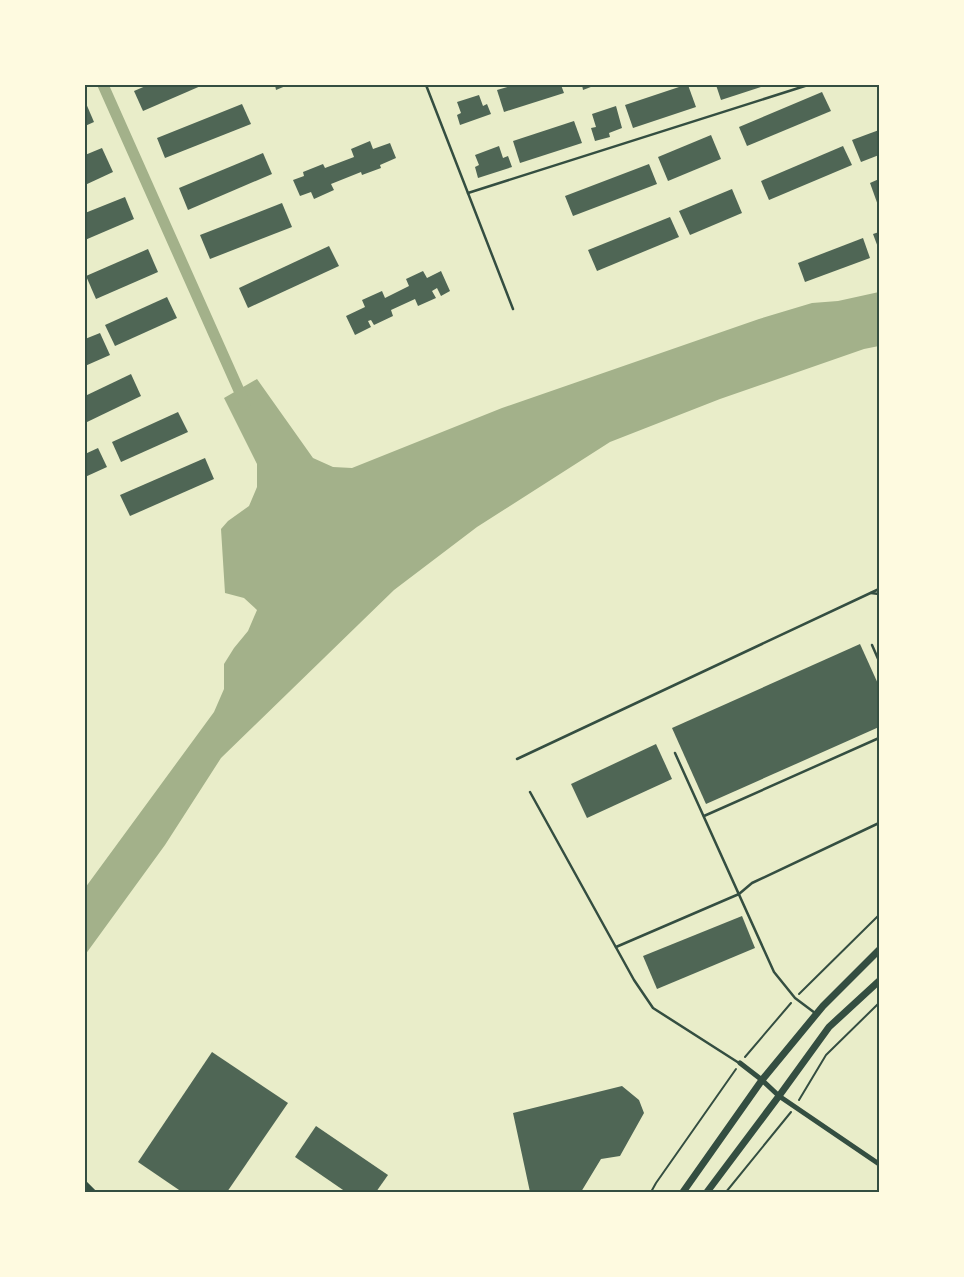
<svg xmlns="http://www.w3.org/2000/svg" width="964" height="1277" font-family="'Exo 2',sans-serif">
  <rect width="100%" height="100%" fill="#e9edc9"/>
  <path fill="#a3b18a" d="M879,292v54l-15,3 -144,50 -110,43 -133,85 -83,63 -173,168 -56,87 -80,110v-67l129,-176 10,-23v-25l10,-16 14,-17 9,-21 -13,-12 -19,-5 -4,-64 7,-8 21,-15 8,-19v-23l-33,-66 33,-19 56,79 20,9 19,1 150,-60 257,-89 53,-16 26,-2z"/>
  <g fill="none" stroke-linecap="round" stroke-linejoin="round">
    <path stroke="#a3b18a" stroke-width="11" d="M103,85l142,319"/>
  </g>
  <g fill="#4f6655">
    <path d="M148,85h55l-60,26 -9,-20z"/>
    <path d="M275,85h13l-12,5z"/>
    <path d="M514,85h47l3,8 -60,19 -7,-22z"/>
    <path d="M582,85h14l-13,5z"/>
    <path d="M685,85h3l8,22 -63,21 -8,-23z"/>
    <path d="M716,85h51l-46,15z"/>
    <path d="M822,92l9,19 -84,35 -8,-19z"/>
    <path d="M479,95l4,11 4,-2 4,10 -31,11 -3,-10 4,-2 -4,-11z"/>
    <path d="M85,101l9,21 -9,4z"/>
    <path d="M242,104l9,20 -86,34 -8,-20z"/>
    <path d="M616,106l6,22 -13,5 1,4 -15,4 -4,-13 5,-1 -4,-13z"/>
    <path d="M574,121l8,22 -62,20 -7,-22z"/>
    <path d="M879,130v25l-18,7 -9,-22z"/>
    <path d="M711,135l10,24 -53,22 -10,-24z"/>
    <path d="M370,141l3,8 17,-6 6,15 -16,7 1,3 -19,7 -1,-3 -30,12 3,6 -20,9 -3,-7 -11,4 -7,-16 11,-4 -1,-4 20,-8 2,4 29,-11 -3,-8z"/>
    <path d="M499,146l4,12 5,-2 4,11 -34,11 -3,-11 4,-2 -4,-10z"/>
    <path d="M843,146l9,19 -83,35 -8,-19z"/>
    <path d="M102,148l11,24 -28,13v-30z"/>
    <path d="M263,153l9,21 -84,36 -9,-22z"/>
    <path d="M649,164l8,20 -84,32 -8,-20z"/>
    <path d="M879,179v29l-9,-25z"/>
    <path d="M732,189l10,24 -52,22 -11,-24z"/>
    <path d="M125,197l9,22 -49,21v-27z"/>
    <path d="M282,203l10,24 -82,32 -10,-24z"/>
    <path d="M670,217l9,20 -82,34 -9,-21z"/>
    <path d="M879,232v18l-6,-16z"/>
    <path d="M863,238l7,20 -65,24 -7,-19z"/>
    <path d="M329,246l10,20 -91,42 -9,-20z"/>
    <path d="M148,249l10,23 -62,27 -10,-23z"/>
    <path d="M423,271l4,7 14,-7 9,20 -9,5 -4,-8 -5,3 4,7 -18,8 -3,-7 -24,11 2,6 -19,9 -3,-5 -3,1 3,6 -16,8 -9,-19 19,-9 -3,-7 20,-9 3,7 24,-12 -3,-7z"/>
    <path d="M167,297l10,21 -62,28 -10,-21z"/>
    <path d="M100,333l10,22 -25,11v-27z"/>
    <path d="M131,374l10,22 -56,27v-27z"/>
    <path d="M178,412l10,20 -67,30 -9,-20z"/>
    <path d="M98,448l9,19 -22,10v-23z"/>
    <path d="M205,458l9,21 -84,37 -10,-21z"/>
    <path d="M860,644l19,42v41l-173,77 -34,-76z"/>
    <path d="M656,744l16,35 -85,39 -16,-34z"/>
    <path d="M742,916l13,32 -98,41 -14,-33z"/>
    <path d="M212,1052l76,51 -61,89h-45l-44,-30z"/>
    <path d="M622,1086l17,14 5,13 -24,43 -19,3 -20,33h-51l-17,-79z"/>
    <path d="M316,1126l72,49 -12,17h-30l-51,-35z"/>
  </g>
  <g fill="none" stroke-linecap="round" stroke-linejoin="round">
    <g stroke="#344e41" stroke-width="2">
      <path d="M799,994l80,-79"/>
      <path d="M745,1057l46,-54"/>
      <path d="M799,1100l27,-45 53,-52"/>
      <path d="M651,1192l5,-9 80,-114"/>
      <path d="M726,1192l65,-80"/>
    </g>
    <g stroke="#344e41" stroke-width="2.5">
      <path d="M426,85l87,224"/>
      <path d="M468,193l340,-108"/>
      <path d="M871,593l8,1"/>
      <path d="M872,645l7,16"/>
      <path d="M675,753l99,219 21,26 20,15"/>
      <path d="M517,759l362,-170"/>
      <path d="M530,792l104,188 19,28 86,55"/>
      <path d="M704,816l175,-78"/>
      <path d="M616,947l123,-53 13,-11 127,-60"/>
    </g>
    <path stroke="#344e41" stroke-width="5" d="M740,1063l22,17 17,16 100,68"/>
    <path stroke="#344e41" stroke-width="6" d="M85,1184l8,8"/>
    <g stroke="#344e41" stroke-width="7">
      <path d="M683,1192l79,-112 61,-74 56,-56"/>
      <path d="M707,1192l72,-96 50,-69 50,-46"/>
    </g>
  </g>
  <rect width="964" height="1277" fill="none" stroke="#fefae0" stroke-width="172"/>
  <rect x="86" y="86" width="792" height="1105" fill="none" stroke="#344e41" stroke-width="2"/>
</svg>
